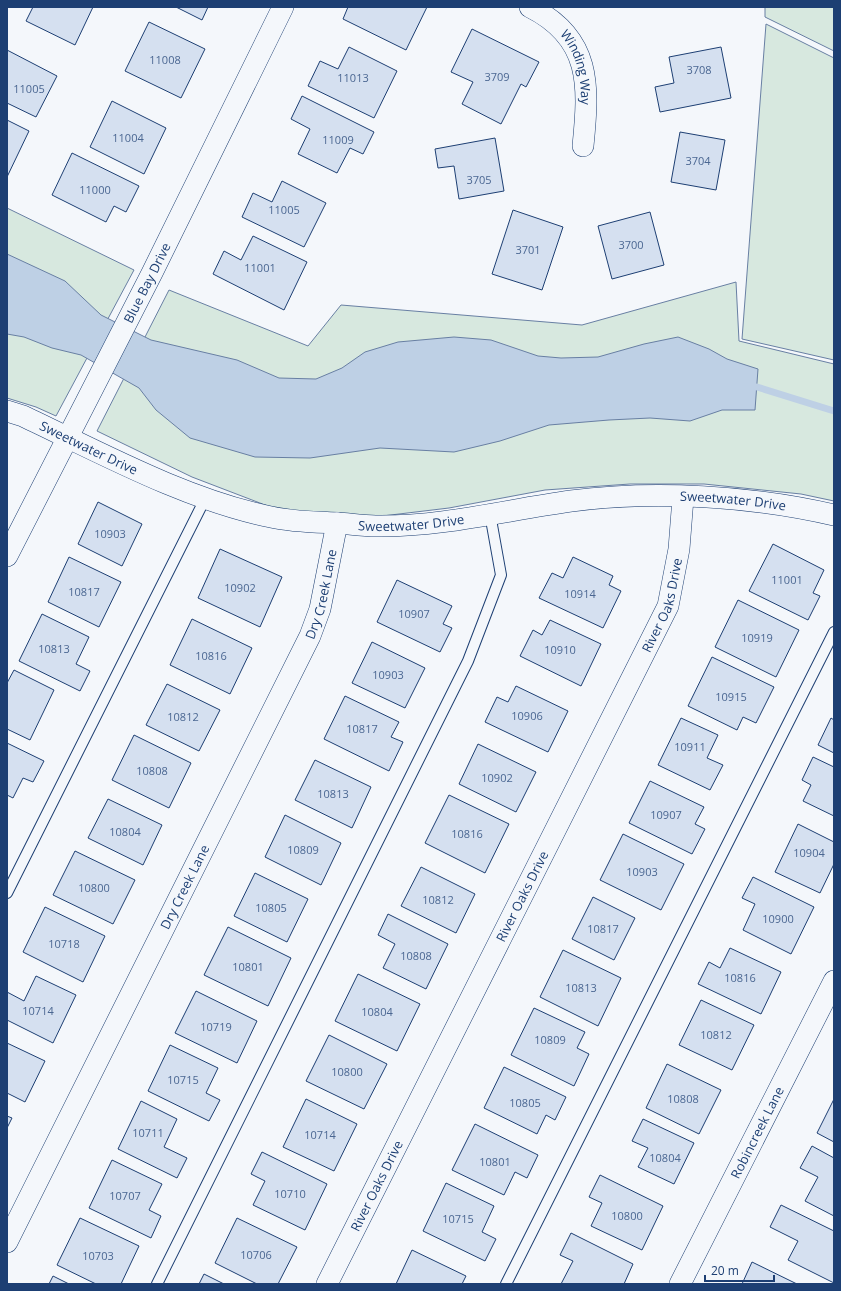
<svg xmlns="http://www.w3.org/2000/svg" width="841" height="1291" font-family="'Open Sans',sans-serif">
  <rect width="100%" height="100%" fill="#f4f7fb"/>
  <g fill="#d7e8df" stroke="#687fa3">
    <path d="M765,7h69v44l-69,-34z"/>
    <path d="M766,24l68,34v302l-92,-21z"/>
    <path d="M7,208l127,62 -78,146 -20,-9 -29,-9z"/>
    <path d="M736,282l3,59 95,23v137l-33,-7 -97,-10h-74l-85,6 -96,18 -75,9 -88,-4 -94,-36 -95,-46 72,-141 139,56 33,-41 241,20z"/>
  </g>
  <path fill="#bed0e5" stroke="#687fa3" d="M7,254l58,27 36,34 50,25 86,20 42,18 37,1 26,-11 23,-16 33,-10 56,-5 37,3 47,16 23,2 37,-1 46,-13 34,-7 31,12 18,10 31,10 -3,41h-33l-32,11 -40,-3 -41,2 -60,5 -49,16 -46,11 -74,-4 -70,10 -55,-1 -65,-19 -34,-28 -17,-22 -58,-33 -29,-7 -28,-11 -17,-3z"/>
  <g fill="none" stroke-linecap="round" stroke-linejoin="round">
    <path stroke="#bed0e5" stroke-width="7" d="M757,387l77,24"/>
  </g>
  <g fill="#d5e0f0" stroke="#1d3f73">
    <path d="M33,7h60l-18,38 -49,-24z"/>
    <path d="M176,7h32l-6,13z"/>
    <path d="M348,7h79l-21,43 -63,-31z"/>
    <path d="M149,22l56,27 -24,49 -56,-27z"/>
    <path d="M472,29l67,33 -13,25 -5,-3 -20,40 -39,-20 11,-22 -22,-10z"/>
    <path d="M349,47l48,24 -23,47 -66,-32 12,-25 18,8z"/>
    <path d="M721,47l10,51 -71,14 -5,-25 19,-4 -5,-26z"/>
    <path d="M7,50l50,26 -21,41 -29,-14z"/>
    <path d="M302,96l72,36 -11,22 -13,-6 -13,25 -39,-19 12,-25 -19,-10z"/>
    <path d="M112,101l54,27 -22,46 -54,-27z"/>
    <path d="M7,120l22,11 -22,46z"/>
    <path d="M680,132l45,8 -9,50 -45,-8z"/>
    <path d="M495,138l9,53 -45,8 -5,-33 -16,2 -3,-19z"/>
    <path d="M72,153l67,33 -13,26 -12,-6 -8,16 -54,-27z"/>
    <path d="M282,181l44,22 -22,44 -62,-30 11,-24 19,9z"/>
    <path d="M513,210l50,17 -21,63 -50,-16z"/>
    <path d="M650,212l14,53 -52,14 -14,-53z"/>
    <path d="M253,236l54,26 -23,48 -71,-36 11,-23 17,9z"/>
    <path d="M98,502l44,22 -20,42 -44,-22z"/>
    <path d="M773,544l51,26 -11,23 7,3 -12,24 -59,-29z"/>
    <path d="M220,549l62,28 -22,50 -62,-29z"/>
    <path d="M69,557l52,25 -22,45 -51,-25z"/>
    <path d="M573,557l40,19 -4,9 12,6 -18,37 -64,-30 13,-25 11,5z"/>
    <path d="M397,580l55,26 -9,18 9,4 -12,24 -63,-30z"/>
    <path d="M738,600l61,30 -23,47 -61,-30z"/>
    <path d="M42,614l47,23 -13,27 14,7 -10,20 -61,-30z"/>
    <path d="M192,619l60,29 -22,46 -60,-29z"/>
    <path d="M550,620l51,24 -20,42 -61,-30 13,-26 9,5z"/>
    <path d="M372,642l53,26 -20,40 -53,-25z"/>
    <path d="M712,657l62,30 -18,36 -13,-6 -6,13 -49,-24z"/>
    <path d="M14,670l40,20 -24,50 -23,-11v-46z"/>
    <path d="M167,684l53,26 -21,41 -53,-26z"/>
    <path d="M516,686l52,25 -20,41 -63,-30 12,-25 11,5z"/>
    <path d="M345,696l54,26 -8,15 12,5 -14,29 -65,-32z"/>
    <path d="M681,718l37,17 -11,23 16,7 -13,25 -52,-25z"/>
    <path d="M831,718l3,2v33l-16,-8z"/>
    <path d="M134,735l57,28 -22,45 -57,-28z"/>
    <path d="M7,743l37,18 -11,21 -10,-4 -10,20 -6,-3z"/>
    <path d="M478,744l58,28 -20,40 -57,-28z"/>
    <path d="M813,757l21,10v49l-31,-15 8,-16 -9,-5z"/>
    <path d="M315,760l56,27 -19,41 -57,-28z"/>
    <path d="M650,781l54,26 -9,17 10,5 -13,25 -63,-31z"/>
    <path d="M449,795l60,29 -24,49 -60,-30z"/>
    <path d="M108,799l54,26 -19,40 -55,-27z"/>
    <path d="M285,815l56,28 -20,42 -56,-28z"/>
    <path d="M798,824l36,18v22l-14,29 -45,-21z"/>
    <path d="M623,834l61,30 -23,46 -61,-30z"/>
    <path d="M75,851l60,29 -22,44 -60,-29z"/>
    <path d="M421,867l54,27 -19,39 -55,-27z"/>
    <path d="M255,873l53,26 -21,43 -53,-26z"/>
    <path d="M753,877l61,30 -23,47 -48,-24 12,-26 -13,-6z"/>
    <path d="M593,897l42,21 -21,42 -42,-21z"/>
    <path d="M45,907l60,29 -22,46 -60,-30z"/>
    <path d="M388,914l60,30 -22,45 -43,-21 12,-24 -17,-9z"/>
    <path d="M228,927l63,31 -23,48 -64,-31z"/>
    <path d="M730,948l51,24 -20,42 -63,-30 11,-22 11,6z"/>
    <path d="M563,950l58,28 -23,48 -58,-29z"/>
    <path d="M358,974l62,30 -23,47 -62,-30z"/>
    <path d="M36,976l40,19 -23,48 -46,-23v-28l17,9z"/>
    <path d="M196,991l61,30 -20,42 -62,-30z"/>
    <path d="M701,1000l53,25 -22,45 -53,-25z"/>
    <path d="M534,1008l51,24 -8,16 12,6 -15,32 -63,-31z"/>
    <path d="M329,1035l58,29 -23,45 -58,-28z"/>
    <path d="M7,1043l38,18 -20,41 -18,-9z"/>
    <path d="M170,1045l48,23 -12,25 14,7 -11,21 -61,-30z"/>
    <path d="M667,1064l54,26 -22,44 -53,-26z"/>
    <path d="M504,1067l62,30 -11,23 -9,-5 -9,19 -53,-26z"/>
    <path d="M306,1099l51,25 -23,47 -51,-24z"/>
    <path d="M834,1099v43l-17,-9z"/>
    <path d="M141,1101l36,18 -13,28 23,11 -10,20 -59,-29z"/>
    <path d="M7,1116l5,2 -5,10z"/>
    <path d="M643,1119l51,24 -20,41 -36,-17 10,-19 -16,-7z"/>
    <path d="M475,1124l63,31 -11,23 -12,-6 -11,23 -52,-25z"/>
    <path d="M812,1146l22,12v58l-29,-15 13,-24 -18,-9z"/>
    <path d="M262,1152l65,32 -22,46 -52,-25 12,-24 -14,-7z"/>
    <path d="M112,1160l50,24 -13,26 12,6 -10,22 -62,-30z"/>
    <path d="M600,1175l63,31 -21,44 -51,-24 11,-23 -13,-6z"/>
    <path d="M446,1183l48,23 -12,26 14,7 -11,22 -62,-30z"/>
    <path d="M781,1205l53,26v52l-46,-23 10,-19 -28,-14z"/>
    <path d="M80,1218l59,28 -18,38h-25l-39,-19z"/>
    <path d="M237,1218l60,29 -19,37h-21l-42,-21z"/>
    <path d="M571,1233l62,31 -9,20h-63l12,-23 -13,-6z"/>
    <path d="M412,1250l54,26 -4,8h-66z"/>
    <path d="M752,1262l45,22h-55z"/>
    <path d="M204,1274l20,10h-25z"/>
    <path d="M53,1276l16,8h-20z"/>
  </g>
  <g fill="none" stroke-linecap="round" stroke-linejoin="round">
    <defs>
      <g id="lane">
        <path d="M7,893l199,-396"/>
        <path d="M157,1284l311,-623 33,-86 -11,-61"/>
        <path d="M506,1284l328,-652"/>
      </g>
      <g id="street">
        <path id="s1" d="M530,7c62,31 59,79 53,139"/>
        <path id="s2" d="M7,411l16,5c78,37 164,84 248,101 22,5 45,5 67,6 13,1 25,3 38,3 66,1 130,-16 195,-25 83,-11 182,-5 263,14"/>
        <path id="s3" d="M7,556l145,-283 131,-266"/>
        <path id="s4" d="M7,1242l303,-606 10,-27 17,-86"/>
        <path id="s5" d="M327,1284l341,-678 11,-57 4,-51"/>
        <path id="s6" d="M680,1284l154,-303"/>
      </g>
    </defs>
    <use href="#lane" stroke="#1d3f73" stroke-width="12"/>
    <use href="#street" stroke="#1d3f73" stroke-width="22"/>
    <use href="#lane" stroke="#f4f7fb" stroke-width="10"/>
    <use href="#street" stroke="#f4f7fb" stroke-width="21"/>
  </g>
  <g text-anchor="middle" stroke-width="3" stroke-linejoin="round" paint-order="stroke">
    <g font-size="11" fill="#4b6792">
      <text x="165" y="64">11008</text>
      <text x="699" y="74">3708</text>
      <text x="497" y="81">3709</text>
      <text x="353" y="82">11013</text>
      <text x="29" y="93">11005</text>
      <text x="128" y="142">11004</text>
      <text x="338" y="144">11009</text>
      <text x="698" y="165">3704</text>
      <text x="479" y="184">3705</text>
      <text x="95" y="194">11000</text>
      <text x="284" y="214">11005</text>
      <text x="631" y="249">3700</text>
      <text x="528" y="254">3701</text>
      <text x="260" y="272">11001</text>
      <text x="110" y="538">10903</text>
      <text x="787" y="584">11001</text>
      <text x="240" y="592">10902</text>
      <text x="84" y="596">10817</text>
      <text x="580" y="598">10914</text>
      <text x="414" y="618">10907</text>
      <text x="757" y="642">10919</text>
      <text x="54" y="653">10813</text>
      <text x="560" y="654">10910</text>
      <text x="211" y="660">10816</text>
      <text x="388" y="679">10903</text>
      <text x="731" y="701">10915</text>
      <text x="527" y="720">10906</text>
      <text x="183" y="721">10812</text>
      <text x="362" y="733">10817</text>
      <text x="690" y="751">10911</text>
      <text x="152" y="775">10808</text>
      <text x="497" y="782">10902</text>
      <text x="333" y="798">10813</text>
      <text x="666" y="819">10907</text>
      <text x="125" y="836">10804</text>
      <text x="467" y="838">10816</text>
      <text x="303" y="854">10809</text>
      <text x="809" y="857">10904</text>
      <text x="642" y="876">10903</text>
      <text x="94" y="892">10800</text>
      <text x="438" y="904">10812</text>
      <text x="271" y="912">10805</text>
      <text x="778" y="923">10900</text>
      <text x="603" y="933">10817</text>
      <text x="64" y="948">10718</text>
      <text x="416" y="960">10808</text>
      <text x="248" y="971">10801</text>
      <text x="740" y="982">10816</text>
      <text x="581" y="992">10813</text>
      <text x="38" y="1015">10714</text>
      <text x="377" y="1016">10804</text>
      <text x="216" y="1031">10719</text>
      <text x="716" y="1039">10812</text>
      <text x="550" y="1044">10809</text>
      <text x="347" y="1076">10800</text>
      <text x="183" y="1084">10715</text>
      <text x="683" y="1103">10808</text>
      <text x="525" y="1107">10805</text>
      <text x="148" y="1137">10711</text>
      <text x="320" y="1139">10714</text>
      <text x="665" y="1162">10804</text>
      <text x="495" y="1166">10801</text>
      <text x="290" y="1198">10710</text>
      <text x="125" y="1200">10707</text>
      <text x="627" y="1220">10800</text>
      <text x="458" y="1223">10715</text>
      <text x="256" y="1259">10706</text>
      <text x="98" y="1260">10703</text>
    </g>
    <g font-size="13" fill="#1d3f73" stroke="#f4f7fb">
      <text dy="5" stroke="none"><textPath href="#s1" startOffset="81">Winding Way</textPath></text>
      <text dy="5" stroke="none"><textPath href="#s3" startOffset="307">Blue Bay Drive</textPath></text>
      <text dy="5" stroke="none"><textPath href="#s2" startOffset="90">Sweetwater Drive</textPath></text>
      <text dy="5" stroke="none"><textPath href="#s2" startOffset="750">Sweetwater Drive</textPath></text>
      <text dy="5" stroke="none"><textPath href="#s2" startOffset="426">Sweetwater Drive</textPath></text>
      <text dy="5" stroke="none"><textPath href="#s4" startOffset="721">Dry Creek Lane</textPath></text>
      <text dy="5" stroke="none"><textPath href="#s5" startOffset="758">River Oaks Drive</textPath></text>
      <text dy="5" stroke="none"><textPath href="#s4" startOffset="397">Dry Creek Lane</textPath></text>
      <text dy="5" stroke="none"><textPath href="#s5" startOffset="434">River Oaks Drive</textPath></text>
      <text dy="5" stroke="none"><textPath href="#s6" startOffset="170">Robincreek Lane</textPath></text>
      <text dy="5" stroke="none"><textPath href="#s5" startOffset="110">River Oaks Drive</textPath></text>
    </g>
  </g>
  <rect width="841" height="1291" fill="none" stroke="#1d3f73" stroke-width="16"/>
  <path d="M705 1275v6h69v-6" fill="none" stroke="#1d3f73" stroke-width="2"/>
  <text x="711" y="1275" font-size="12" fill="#1d3f73" stroke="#f4f7fb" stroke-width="3" paint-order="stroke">20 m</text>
</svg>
